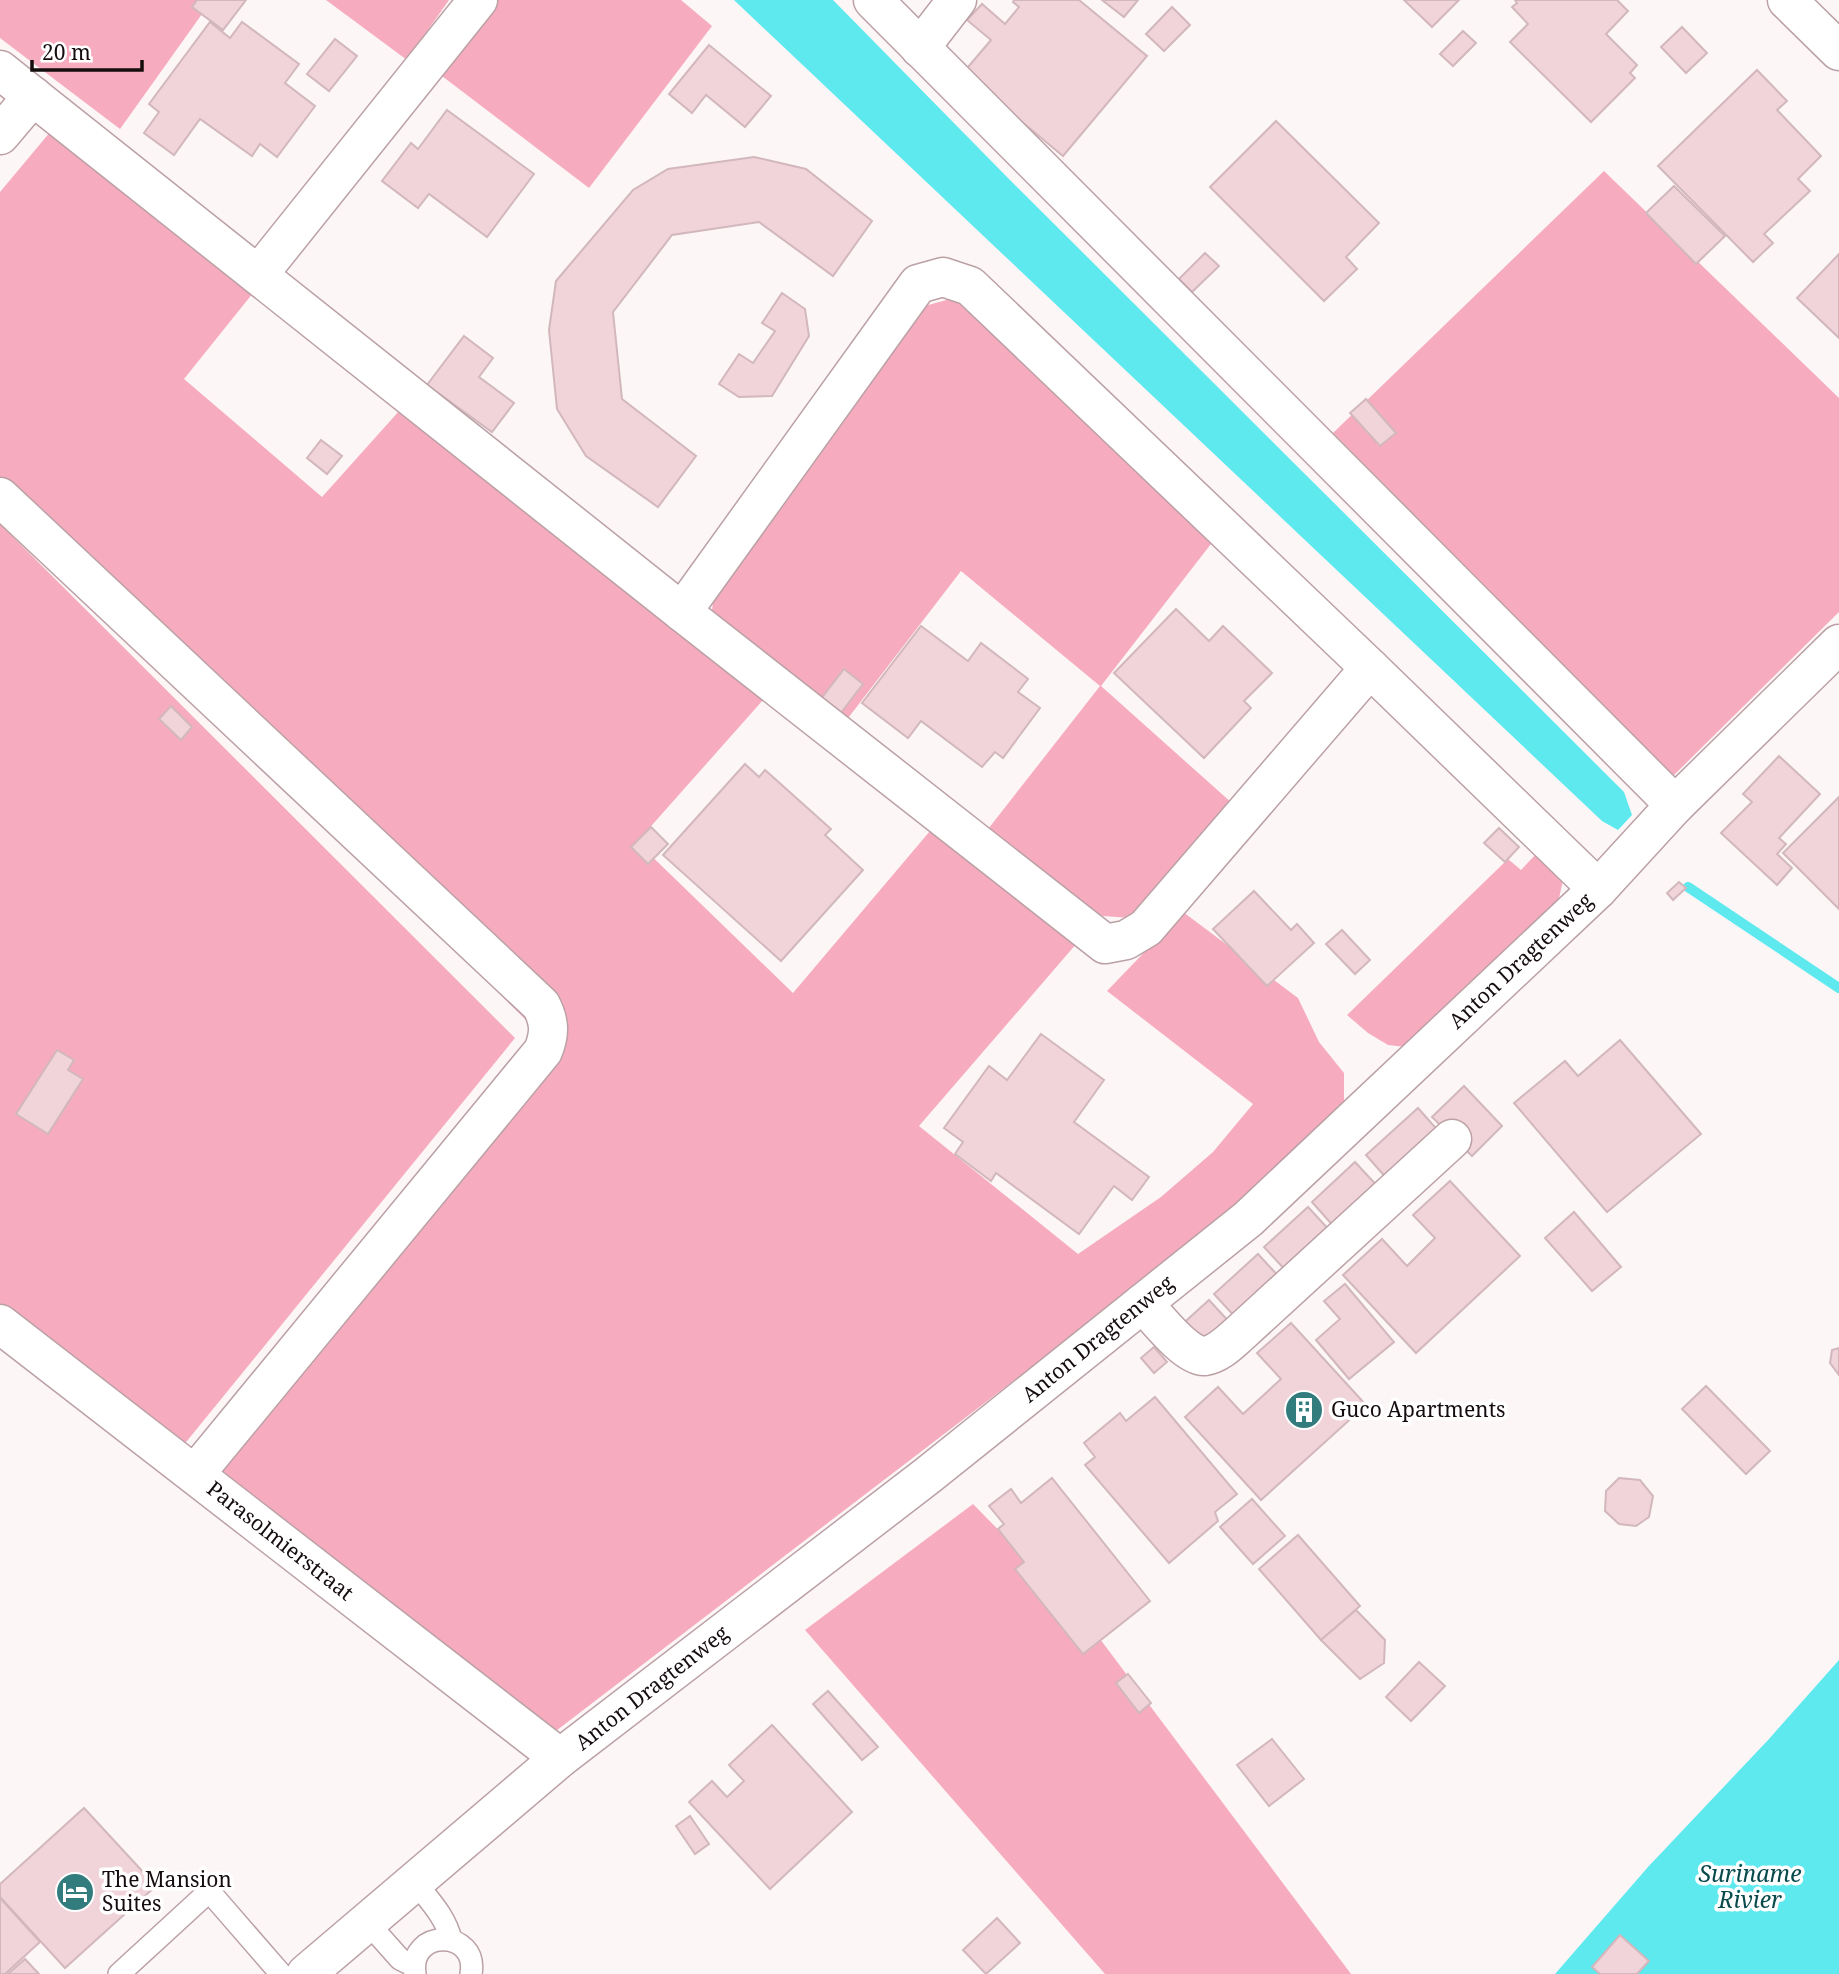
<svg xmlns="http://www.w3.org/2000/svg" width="1839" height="1974" font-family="'Noto Serif',serif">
  <rect width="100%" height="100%" fill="#fcf6f7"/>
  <g fill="#f6acbe">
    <path d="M0,0h212l-92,129 -120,-91z"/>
    <path d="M326,0h123l-42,60z"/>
    <path d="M496,0h185l31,26 -123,162 -151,-115z"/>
    <path d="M51,131l202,162 -69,86 138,118 78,-87 363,290 -126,142 156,151 137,-162 147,112 -158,183 159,128 83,-57 52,-45 40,-48 -146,-113 76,-79 115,86 21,44 25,31v33l-85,87 -711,544 -358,-277 350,-426 -540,-537v-305z"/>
    <path d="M1604,171l235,227v214l-166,164 -340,-343z"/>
    <path d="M950,299l28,12 236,229 -113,146 132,118 -103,114 -27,-2 -28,-10 -90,-73 115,-147 -139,-115 -116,151 -117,-91 -16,-21 4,-29 205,-274z"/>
    <path d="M0,524l515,514 -337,414 -178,-139z"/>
    <path d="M1539,851l24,29 -7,32 -150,135 -18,-2 -20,-12 -21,-18 161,-156 13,11z"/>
    <path d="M973,1504l57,58 67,73 254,339h-246l-300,-344z"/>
  </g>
  <g fill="#5de9ee">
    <path d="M734,0h99l174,177 617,615 8,23 -14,15 -16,-9z"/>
    <path d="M1839,1660v314h-284l93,-107 121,-128z"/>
  </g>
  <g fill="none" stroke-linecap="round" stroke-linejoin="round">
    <path stroke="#5de9ee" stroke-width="10" d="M1688,887l151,101"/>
  </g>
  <g fill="#f0d4da" stroke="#d2b7bd" stroke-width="2">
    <path d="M197,0h49l-23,30 -31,-23z"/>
    <path d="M1014,0h65l68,56 -84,100 -100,-83 28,-33 -24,-20 15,-16 23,20 14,-17 -6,-5z"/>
    <path d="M1102,0h36l-14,17z"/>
    <path d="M1404,0h55l-27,27z"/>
    <path d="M1515,0h102l11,11 -22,23 31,31 -7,8 5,5 -44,44 -81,-80 18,-18 -16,-17 5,-4z"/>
    <path d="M1172,7l18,18 -26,26 -18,-17z"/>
    <path d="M210,22l20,16 12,-16 57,42 -14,19 30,23 -38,51 -17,-13 -8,12 -52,-37 -26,36 -30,-22 15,-21 -10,-8z"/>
    <path d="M1682,27l25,26 -21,20 -25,-26z"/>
    <path d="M1463,31l13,12 -23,23 -13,-12z"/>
    <path d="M335,39l22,17 -28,35 -22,-17z"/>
    <path d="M709,45l62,51 -26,31 -39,-32 -14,18 -23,-19z"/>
    <path d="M1757,70l30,31 -10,9 44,46 -23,23 12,12 -46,43 9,9 -20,19 -95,-96z"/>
    <path d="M447,110l87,64 -47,63 -58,-43 -11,14 -36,-27 29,-38 7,6z"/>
    <path d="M1276,121l103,102 -33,34 11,12 -33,32 -114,-114z"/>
    <path d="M754,157l52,12 66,52 -39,55 -74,-54 -87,13 -59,77 9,87 74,57 -38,51 -72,-51 -29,-47 -8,-79 7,-49 77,-91 35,-21z"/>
    <path d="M1674,186l51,50 -29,28 -50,-51z"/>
    <path d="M1205,253l14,13 -27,26 -13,-13z"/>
    <path d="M1839,254v84l-42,-40z"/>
    <path d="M782,293l23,16 4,27 -37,60 -33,1 -20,-13 20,-30 14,9 22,-32 -13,-8z"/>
    <path d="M464,336l29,22 -14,19 35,26 -22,29 -65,-47z"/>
    <path d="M1366,399l30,34 -16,13 -30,-33z"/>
    <path d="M321,440l21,16 -15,18 -20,-16z"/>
    <path d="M1176,609l33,32 14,-15 49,47 -28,28 7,7 -47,50 -90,-85z"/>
    <path d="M921,626l47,35 13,-18 47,36 -10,13 22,16 -37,50 -8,-6 -13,15 -61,-46 -13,17 -46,-35z"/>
    <path d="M844,669l19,15 -26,34 -20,-14z"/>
    <path d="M171,706l21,21 -11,13 -22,-21z"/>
    <path d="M1779,756l41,38 -41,44 7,6 -9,10 15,14 -15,17 -56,-52 31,-31 -9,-8z"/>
    <path d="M745,764l14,13 6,-7 66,59 -6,6 38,35 -82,91 -118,-106z"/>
    <path d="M1839,797v112l-56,-56z"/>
    <path d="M651,827l17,17 -20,20 -17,-17z"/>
    <path d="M1499,828l20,19 -14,15 -21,-19z"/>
    <path d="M1679,882l7,6 -13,12 -6,-7z"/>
    <path d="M1254,891l37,39 6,-6 17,19 -47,43 -54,-57z"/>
    <path d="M1342,930l28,30 -15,14 -29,-30z"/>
    <path d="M1041,1034l63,46 -30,42 75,55 -17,23 -18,-14 -35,48 -83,-61 -5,8 -36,-27 8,-12 -19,-14 45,-62 18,14z"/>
    <path d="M1620,1040l81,94 -94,78 -93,-109 51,-42 13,15z"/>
    <path d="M57,1050l17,10 -6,10 15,9 -35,55 -32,-20z"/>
    <path d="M1464,1086l38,40 -30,30 -40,-39z"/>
    <path d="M1418,1108l23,26 -52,47 -23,-26z"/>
    <path d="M1355,1162l25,27 -44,40 -24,-27z"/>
    <path d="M1450,1181l70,75 -104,97 -73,-78 39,-36 25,27 28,-28 -22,-23z"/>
    <path d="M1308,1207l24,26 -44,40 -24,-26z"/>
    <path d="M1574,1212l47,55 -29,24 -47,-53z"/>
    <path d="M1258,1254l24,26 -44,40 -24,-26z"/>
    <path d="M1345,1284l49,58 -45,37 -33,-39 24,-21 -16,-18z"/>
    <path d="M1209,1300l23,25 -32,29 -23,-25z"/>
    <path d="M1291,1323l75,82 -105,95 -76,-83 33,-30 25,27 38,-35 -24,-26z"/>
    <path d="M1154,1347l13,15 -13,11 -13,-15z"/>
    <path d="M1839,1348v27l-9,-12 2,-13z"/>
    <path d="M1706,1386l64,65 -24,23 -64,-65z"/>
    <path d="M1155,1397l82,97 -22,18 3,9 -49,42 -84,-98 10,-8 -11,-14 36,-30 6,8z"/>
    <path d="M1052,1478l98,123 -67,53 -68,-85 9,-7 -26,-33 6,-5 -15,-18 22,-17 10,14z"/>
    <path d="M1619,1478l21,2 13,16 -4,21 -13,9 -17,-2 -14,-13 1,-20z"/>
    <path d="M1252,1499l33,37 -32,28 -33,-37z"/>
    <path d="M1298,1535l62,71 -39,34 -62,-71z"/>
    <path d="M1356,1610l29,30 -1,23 -24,16 -39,-39z"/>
    <path d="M1419,1662l26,24 -34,35 -25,-24z"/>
    <path d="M1128,1674l23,29 -12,10 -23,-30z"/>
    <path d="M828,1691l50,56 -16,13 -49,-56z"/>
    <path d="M772,1725l80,87 -82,77 -81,-87 23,-21 15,16 17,-16 -15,-16z"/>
    <path d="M1272,1739l32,40 -35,27 -32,-41z"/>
    <path d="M84,1808l72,78 -91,82 -65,-71v-13z"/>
    <path d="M690,1816l19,28 -14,10 -19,-28z"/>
    <path d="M0,1898l40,44 -35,32h-5z"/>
    <path d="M997,1918l23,25 -34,31 -23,-24z"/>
    <path d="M1620,1935l29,26 -12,13h-37l-8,-7z"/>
    <path d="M25,1959l14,15h-31z"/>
  </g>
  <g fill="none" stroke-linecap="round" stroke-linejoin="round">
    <defs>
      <g id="lane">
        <path d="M415,1882c14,18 31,35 36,58"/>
        <path d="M367,1922l33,37 14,7"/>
        <path d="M119,1974l85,-78 5,-1 6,3 66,76"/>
        <path d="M415,1974c-7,-46 64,-45 56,0"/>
      </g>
      <g id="street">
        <path d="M873,0l802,805"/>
        <path d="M1787,0l52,51"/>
        <path d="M920,48l37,-48"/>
        <path d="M0,70l682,542 423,332 21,-4 20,-12 224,-260"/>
        <path d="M0,135l33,-39"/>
        <path d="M258,275l220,-275"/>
        <path d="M0,497l541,508c9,17 9,29 2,46l-348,423"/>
        <path d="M682,612l236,-328 25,-7 27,9 400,382 228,221"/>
        <path d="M1143,1303c12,13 44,55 62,53 13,-2 24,-13 33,-21l214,-196"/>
        <path d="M0,1324l560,434"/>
      </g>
      <path id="secondary" d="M306,1974l254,-216 367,-282 321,-257 350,-330 77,-84 164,-161"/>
    </defs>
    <use href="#lane" stroke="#bba1a6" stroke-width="24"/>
    <use href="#street" stroke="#bba1a6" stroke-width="41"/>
    <use href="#secondary" stroke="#bba1a6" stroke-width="41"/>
    <use href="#lane" stroke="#fff" stroke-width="21"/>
    <use href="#street" stroke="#fff" stroke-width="38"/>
    <use href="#secondary" stroke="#fff" stroke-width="38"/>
  </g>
  <defs>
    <symbol id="building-disc" viewBox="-11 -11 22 22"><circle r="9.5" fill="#327c7e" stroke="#fff"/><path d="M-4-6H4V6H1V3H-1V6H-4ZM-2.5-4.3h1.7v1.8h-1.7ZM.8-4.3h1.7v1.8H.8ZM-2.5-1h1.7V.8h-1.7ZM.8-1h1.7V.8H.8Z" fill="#fff"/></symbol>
    <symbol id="hotel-disc" viewBox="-11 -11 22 22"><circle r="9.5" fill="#327c7e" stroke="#fff"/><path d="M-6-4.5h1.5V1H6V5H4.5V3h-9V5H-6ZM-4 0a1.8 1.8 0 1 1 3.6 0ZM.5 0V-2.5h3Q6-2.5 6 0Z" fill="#fff"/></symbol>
  </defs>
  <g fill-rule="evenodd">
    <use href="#building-disc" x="1282" y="1388" width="44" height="44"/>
    <use href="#hotel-disc" x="53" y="1870" width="44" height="44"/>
  </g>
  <g text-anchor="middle" stroke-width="7" stroke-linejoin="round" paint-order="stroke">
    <g font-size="21" fill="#150c0e" stroke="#fff">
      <text transform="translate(1521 961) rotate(-43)" y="7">Anton Dragtenweg</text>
      <text transform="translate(1098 1339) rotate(-39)" y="7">Anton Dragtenweg</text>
      <text transform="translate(280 1541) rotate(38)" y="7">Parasolmierstraat</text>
      <text transform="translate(652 1688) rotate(-38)" y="7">Anton Dragtenweg</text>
    </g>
    <g font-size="21" fill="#150c0e" stroke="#fff" text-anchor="start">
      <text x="1331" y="1417">Guco Apartments</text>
      <text x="102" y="1887">The Mansion<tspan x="102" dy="24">Suites</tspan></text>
    </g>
    <g font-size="23" font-style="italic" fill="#084a4c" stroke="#fff">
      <text x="1750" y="1882">Suriname<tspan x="1750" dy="26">Rivier</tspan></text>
    </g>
  </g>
  <path d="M32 60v10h110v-10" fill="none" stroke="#150c0e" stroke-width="3.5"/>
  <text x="42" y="60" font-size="21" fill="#150c0e" stroke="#ffffff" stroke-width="5" paint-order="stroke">20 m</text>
</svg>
